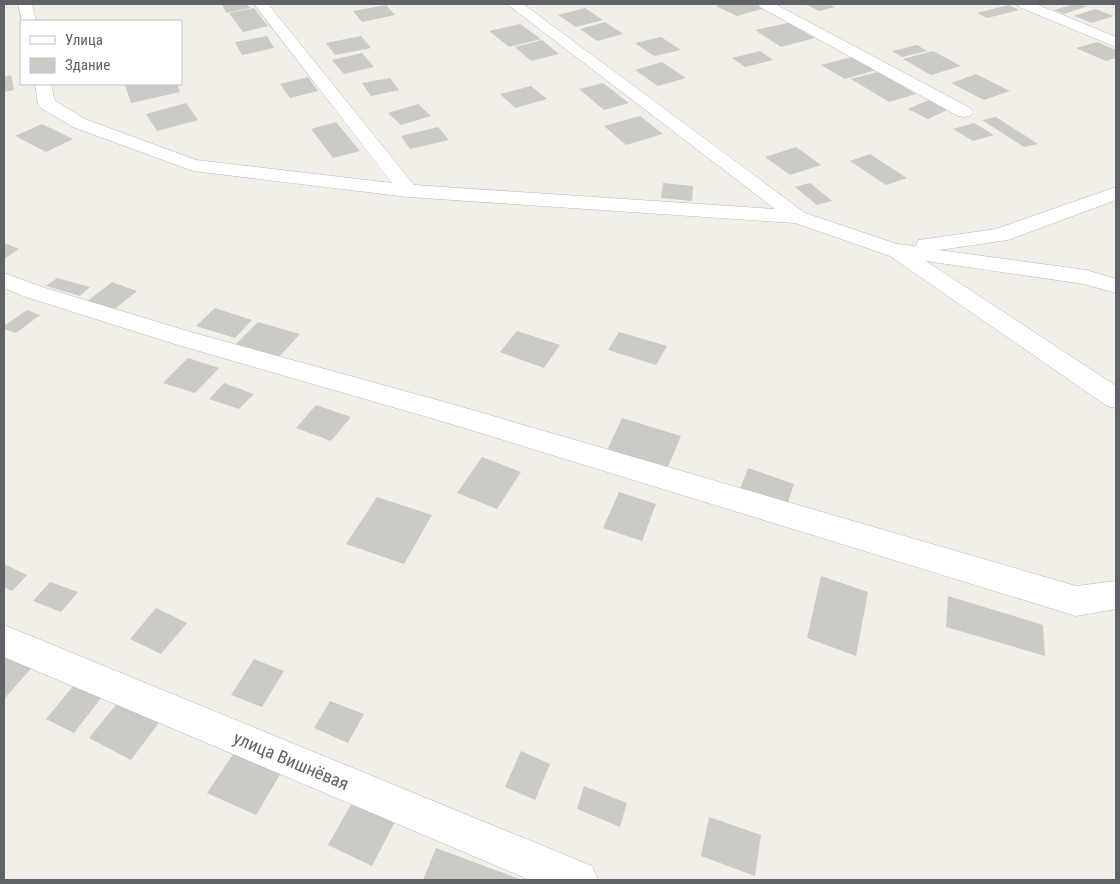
<svg xmlns="http://www.w3.org/2000/svg" width="1120" height="884" font-family="'Roboto Condensed',sans-serif">
  <rect width="100%" height="100%" fill="#f1efe8"/>
  <g fill="#cccac5">
    <path d="M222,4h25l3,4 -24,5z"/>
    <path d="M722,4h34l9,4 -28,8 -21,-10z"/>
    <path d="M805,4h23l7,3 -16,4z"/>
    <path d="M1074,4l14,2 -24,8 -10,-4z"/>
    <path d="M386,5l9,10 -33,7 -9,-11z"/>
    <path d="M1009,5l10,5 -32,8 -10,-5z"/>
    <path d="M254,8l14,18 -25,6 -14,-19z"/>
    <path d="M585,8l18,12 -27,7 -18,-12z"/>
    <path d="M1095,9l19,7 -22,7 -18,-7z"/>
    <path d="M605,22l18,12 -26,7 -17,-12z"/>
    <path d="M788,23l27,15 -34,9 -26,-17z"/>
    <path d="M520,24l21,15 -32,8 -20,-16z"/>
    <path d="M267,36l7,12 -32,7 -7,-13z"/>
    <path d="M361,36l10,12 -36,7 -9,-12z"/>
    <path d="M661,37l20,13 -27,6 -19,-13z"/>
    <path d="M542,40l17,14 -28,7 -16,-14z"/>
    <path d="M1097,42l19,8v8l-10,3 -30,-13z"/>
    <path d="M917,45l10,6 -25,6 -10,-6z"/>
    <path d="M760,51l13,9 -28,7 -13,-9z"/>
    <path d="M933,51l28,15 -30,9 -28,-16z"/>
    <path d="M362,53l12,14 -30,7 -12,-14z"/>
    <path d="M852,57l24,13 -31,9 -24,-14z"/>
    <path d="M662,62l24,16 -28,8 -23,-16z"/>
    <path d="M878,72l38,22 -27,8 -38,-23z"/>
    <path d="M976,74l34,17 -26,9 -33,-17z"/>
    <path d="M11,75l3,15 -10,2v-15z"/>
    <path d="M308,77l10,14 -28,7 -10,-14z"/>
    <path d="M390,78l9,12 -28,6 -9,-13z"/>
    <path d="M603,83l26,20 -25,7 -25,-21z"/>
    <path d="M129,84h48l3,8 -49,11 -6,-18z"/>
    <path d="M531,86l16,13 -32,9 -15,-14z"/>
    <path d="M929,100l20,9 -21,10 -20,-10z"/>
    <path d="M186,103l12,17 -41,11 -11,-17z"/>
    <path d="M418,104l13,12 -30,9 -13,-12z"/>
    <path d="M640,116l23,18 -37,11 -22,-19z"/>
    <path d="M996,117l42,27 -14,3 -42,-27z"/>
    <path d="M336,122l24,29 -27,7 -22,-29z"/>
    <path d="M974,123l20,12 -21,6 -20,-12z"/>
    <path d="M42,124l31,15 -27,13 -31,-16z"/>
    <path d="M438,127l11,13 -39,9 -9,-13z"/>
    <path d="M796,147l25,18 -31,10 -25,-18z"/>
    <path d="M870,154l37,24 -21,7 -36,-24z"/>
    <path d="M663,183l30,3 -1,15 -31,-3z"/>
    <path d="M810,183l22,18 -15,4 -22,-18z"/>
    <path d="M4,243l15,6 -15,10z"/>
    <path d="M57,278l33,9 -10,9 -34,-10z"/>
    <path d="M112,282l25,9 -26,21 -26,-9z"/>
    <path d="M215,308l37,12 -17,18 -39,-12z"/>
    <path d="M27,310l13,5 -24,18 -12,-4v-3z"/>
    <path d="M258,322l42,12 -22,24 -43,-13z"/>
    <path d="M517,331l43,14 -16,23 -44,-16z"/>
    <path d="M619,332l48,14 -11,19 -48,-15z"/>
    <path d="M188,358l31,10 -24,25 -32,-10z"/>
    <path d="M224,383l30,11 -15,15 -30,-10z"/>
    <path d="M316,405l35,12 -20,24 -35,-13z"/>
    <path d="M622,418l59,18 -15,36 -60,-19z"/>
    <path d="M482,457l39,15 -24,37 -40,-16z"/>
    <path d="M748,468l46,16 -8,24 -47,-16z"/>
    <path d="M619,492l37,12 -14,37 -39,-13z"/>
    <path d="M377,497l55,18 -28,49 -58,-20z"/>
    <path d="M4,564l23,11 -15,16 -8,-4z"/>
    <path d="M821,576l47,16 -12,64 -49,-18z"/>
    <path d="M50,582l28,10 -17,20 -28,-11z"/>
    <path d="M948,596l95,29 2,31 -99,-29z"/>
    <path d="M156,608l31,15 -26,31 -31,-15z"/>
    <path d="M4,650l30,15 -30,34z"/>
    <path d="M254,659l30,12 -22,36 -31,-12z"/>
    <path d="M74,685l27,13 -27,35 -28,-14z"/>
    <path d="M120,700l41,20 -30,40 -42,-22z"/>
    <path d="M330,701l34,13 -16,29 -34,-15z"/>
    <path d="M238,747l46,21 -28,47 -49,-22z"/>
    <path d="M521,751l29,13 -15,36 -30,-13z"/>
    <path d="M584,786l43,17 -7,24 -43,-18z"/>
    <path d="M357,794l42,20 -27,52 -44,-21z"/>
    <path d="M709,817l52,18 -6,41 -54,-20z"/>
    <path d="M436,848l86,32h-99z"/>
  </g>
  <g fill="none" stroke-linecap="round" stroke-linejoin="round">
    <defs>
      <g id="minor">
        <path d="M18,4h14l4,17h-14z"/>
        <path d="M254,4h14l146,181 361,24 -268,-205h16l282,209 92,31 19,2 2,-6 8,-1 70,-10 120,-42v13l-108,40 -69,10 147,20 30,9v14l-32,-9 -158,-23 190,125v22l-9,-2 -217,-150 -95,-33 -387,-26 -215,-26 -120,-44 -32,-19 -3,-4 -3,-20h16l4,17 30,18 111,41 196,23z"/>
        <path d="M758,4h17l195,104 3,4 -3,4 -6,1 -6,-1 -198,-109z"/>
        <path d="M1017,4h19l80,33v10l-97,-40z"/>
        <path d="M4,273l38,14 152,46 254,70 628,183 40,-5v28l-40,7 -628,-193 -270,-78 -152,-48 -22,-9z"/>
        <path d="M4,625l588,241 6,14h-68l-526,-223z"/>
      </g>
    </defs>
    <use href="#minor" stroke="#b5b8bc" stroke-width="1"/>
    <use href="#minor" fill="#fff" fill-rule="evenodd"/>
  </g>
  <g text-anchor="middle" stroke-width="5" stroke-linejoin="round" paint-order="stroke">
    <g font-size="18" fill="#5f6368" stroke="#fff">
      <text transform="translate(291 761) rotate(23)" y="6">улица Вишнёвая</text>
    </g>
  </g>
  <rect width="1120" height="884" fill="none" stroke="#5f6368" stroke-width="10"/>
  <rect x="20" y="20" width="162" height="65" fill="#ffffff" stroke="#bfc1c3"/>
  <rect x="30" y="36" width="25" height="8" fill="#ffffff" stroke="#bfc1c3"/>
  <text x="65" y="45" font-size="15" fill="#5f6368">Улица</text>
  <rect x="30" y="58" width="25" height="15" fill="#cccac5" stroke="#bfc1c3"/>
  <text x="65" y="70" font-size="15" fill="#5f6368">Здание</text>
</svg>
